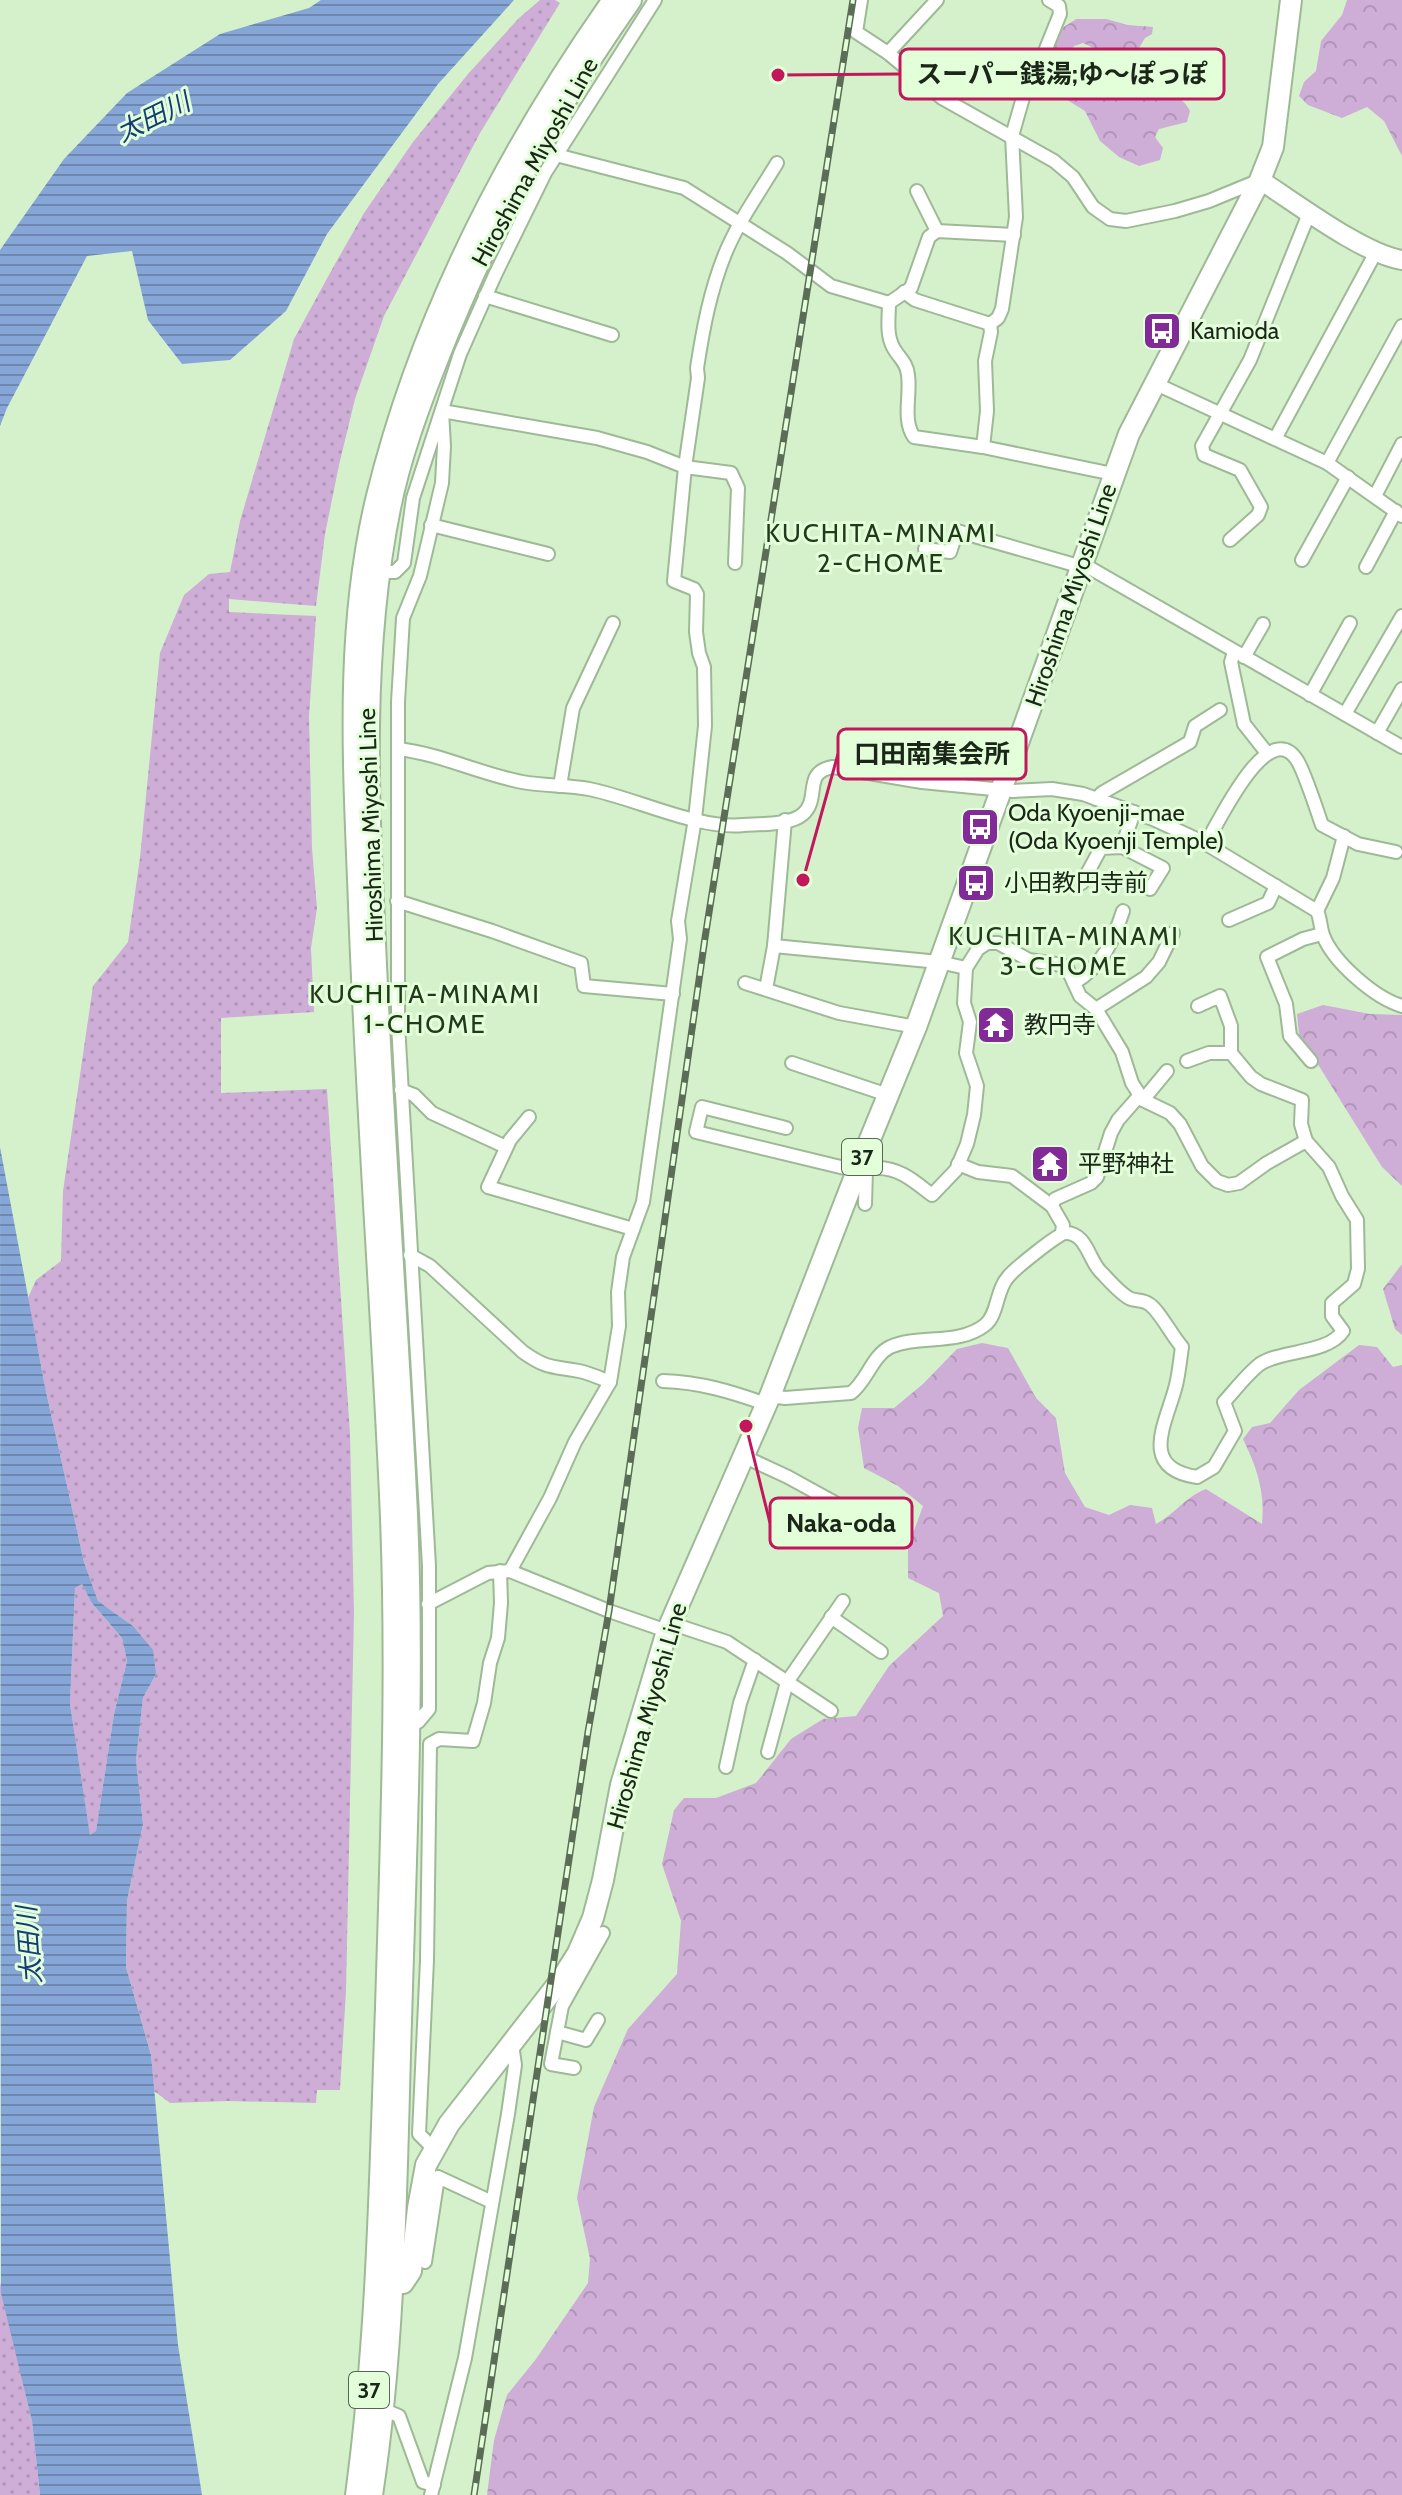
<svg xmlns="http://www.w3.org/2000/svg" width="1402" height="2495" font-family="Cabin,'Noto Sans JP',sans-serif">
  <defs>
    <pattern id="grass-dots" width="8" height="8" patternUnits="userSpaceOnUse" patternTransform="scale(2)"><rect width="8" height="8" fill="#ceadd7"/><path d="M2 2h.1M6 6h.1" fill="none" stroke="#b095b8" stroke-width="1.8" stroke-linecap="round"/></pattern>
    <pattern id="forest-crowns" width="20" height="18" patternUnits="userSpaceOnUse" patternTransform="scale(2)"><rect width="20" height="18" fill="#ceadd7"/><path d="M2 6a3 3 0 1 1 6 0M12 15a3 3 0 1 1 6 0" fill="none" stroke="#b095b8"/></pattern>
    <pattern id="water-rules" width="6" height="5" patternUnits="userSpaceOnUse" patternTransform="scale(2)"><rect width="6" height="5" fill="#86a6d7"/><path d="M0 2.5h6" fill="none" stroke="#6d87ae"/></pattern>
  </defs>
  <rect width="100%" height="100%" fill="#d4f1cc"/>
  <g fill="url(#grass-dots)">
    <path d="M540,0h15l5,3 -80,130 -96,183 -29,83 -16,66 -14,69 -9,72 -87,-7v13l87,4 -7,100 3,132 5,60 -6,40 3,64 -93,6v75l106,-4 23,345 4,178 -8,379 -6,99h-23l-1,13 -88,-2 -58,2 -16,-12 -3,-36 -25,-88 1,-66 16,-77 -7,-64 7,-62 13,-24 -23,-48 -35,-25 -14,-39 -39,-175 -17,-89 8,-18 25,-19 2,-70 30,-205 35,-44 12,-84 20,-205 24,-58 25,-21 21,-2 10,-51 54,-182 36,-66 34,-60 49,-71 55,-68 51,-56z"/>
    <path d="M82,1584l9,18 31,36 5,23 -13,53 -18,117 -6,5 -20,-132 5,-116z"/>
    <path d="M0,2282l32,139 8,74h-40z"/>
  </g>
  <g fill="url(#forest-crowns)">
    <path d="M1347,0h55v156l-18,-35 -17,-14 -25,11 -34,-13 -9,-9 5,-14 12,-11 5,-30 21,-26z"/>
    <path d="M1076,19h30l22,6 25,2 -1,7 -7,4 -12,20 -11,3 -39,-18 -9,3 -12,30 3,8 34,12 30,-16c22,6 50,9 61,31l-3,11 -28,7 -4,8 8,11 -3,12 -21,6 -20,-9 -19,-16 -15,-30 -29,-18 -12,-1c-6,-12 6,-53 16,-62 4,-4 11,-7 16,-11z"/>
    <path d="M1323,1005l47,9 32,1v171l-20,-19 -83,-133 -2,-20z"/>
    <path d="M1402,1264v71l-7,-6 -12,-40z"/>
    <path d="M982,1343l26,5 28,50 20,20 9,55 20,34 24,8 21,-10 22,3 4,16c19,-10 29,-27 50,-35l56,35c3,-33 -5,-56 -19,-85l9,-12 18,-4 29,-33 60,-45 18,2 16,20 9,-2v1130h-915l7,-55 13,-45 29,-36 52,-76 2,-24 -13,-61 17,-91 34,-78 49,-55 4,-53 -19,-57 12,-54 10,-12h32l40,-15 35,-44 32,-20 33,-3 33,-50 54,-50 -4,-23 -31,-15v-31l15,-41 -25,-20 -34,-18 -6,-40 4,-20h32l29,-24 34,-35z"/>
  </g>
  <g fill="url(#water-rules)" fill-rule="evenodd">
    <path d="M321,0h193l-76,84 -111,150 -41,77 -56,49 -48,4 -34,-44 -16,-69 -45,5 -80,152 -7,18v-176l64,-91 63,-66 93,-59 89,-26z"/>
    <path d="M0,1147l45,240 39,175 14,39 35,25 20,24 3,24 -13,24 -7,62 7,64 -16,77 -1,66 25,88 27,290 24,150h-162l-8,-74 -31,-128zM82,1584l9,18 31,36 5,23 -13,53 -18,117 -6,4 -20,-131 5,-116z"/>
  </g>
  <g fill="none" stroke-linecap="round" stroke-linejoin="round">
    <defs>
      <g id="street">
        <path d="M861,0l-5,32 32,21 54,45 112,63 19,16 20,30 17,12 16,2 49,-10 34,-10 51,-21"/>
        <path d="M888,53l49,-53"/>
        <path d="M556,155l128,33 103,65 44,33 58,17"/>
        <path d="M917,191l20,40"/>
        <path d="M1014,235l-77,-4 -8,6 -18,51 -22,15c0,14 -3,31 4,44 5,10 14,15 15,28 3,20 -6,45 6,62l69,10 130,27"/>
        <path d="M904,292l11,8 75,24 1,8 -6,29 2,50 -4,36"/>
        <path d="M485,296l127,39"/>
        <path d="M990,324l8,-6 4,-9 14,-92 -4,-81 12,-42 11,-18 25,-62 -1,-8 -10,-6"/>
        <path d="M1154,383l173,80 75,53"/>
        <path d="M1275,439l101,-187"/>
        <path d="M1327,463l75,-137"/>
        <path d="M1375,496l27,-52"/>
        <path d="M431,525l117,29"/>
        <path d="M1230,540l28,-25 3,-8 -21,-37 -36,-15 -2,-9 48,-86 60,-149"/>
        <path d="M925,549l25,3 7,-21 125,36"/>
        <path d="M1302,560l46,-83"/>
        <path d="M1083,564l319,183"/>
        <path d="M1366,567l30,-56"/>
        <path d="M374,572h21l9,-9 9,-65 47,-144 35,-79 50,-102 110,-173"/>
        <path d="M1234,652l-3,10 13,62 23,29"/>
        <path d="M1244,657l19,-33"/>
        <path d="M1310,695l40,-72"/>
        <path d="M1345,714l57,-98"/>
        <path d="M1377,733l25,-44"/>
        <path d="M398,749c43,5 82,25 124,33 22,4 45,3 67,7 46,9 109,41 155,36 16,-1 47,0 59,-11 18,-16 -1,-42 30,-47l89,15 91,9 39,-2 31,5 70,25 50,23 114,69c4,9 3,16 6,24 10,27 52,63 79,71"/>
        <path d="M560,786l13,-78 40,-85"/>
        <path d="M1096,799l6,-6 88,-51 5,-16 25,-16"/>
        <path d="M1206,843c12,-19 62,-128 91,-83 8,13 19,48 25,65l36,19 38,8"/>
        <path d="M1122,847l12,-35"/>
        <path d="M1082,883l19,-35 21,-1 41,21 -13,21"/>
        <path d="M397,901l95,30 89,32 3,23 89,8"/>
        <path d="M1317,911l16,-33 11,-42"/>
        <path d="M1229,920l39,-17 8,-17"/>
        <path d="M774,946l165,16 27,6"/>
        <path d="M745,983l94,30 77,14"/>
        <path d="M1074,983c28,-17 39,-41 49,-72"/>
        <path d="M766,989l8,-43 11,-126"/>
        <path d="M1096,1009l50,-32 13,-15 14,-29"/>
        <path d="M1187,1061l22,-8h22"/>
        <path d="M1311,1061l-21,-25 -4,-32 -19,-47 36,-18 19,-5"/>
        <path d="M792,1063l96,32"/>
        <path d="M401,1090l13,5 18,18 74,34"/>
        <path d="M1143,1100l24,-29"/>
        <path d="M529,1117l-19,23 -22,47 145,42"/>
        <path d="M786,1128l-84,-21 -6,25 161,39"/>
        <path d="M958,1164l20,8 34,4 40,30"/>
        <path d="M858,1167c8,3 12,0 20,1 22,0 37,14 54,27l24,-25 11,-26 7,-29 3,-29 -11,-33 4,-31 -6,-19 2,-35 12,-19 9,-6h11l31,17 33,5 6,5 12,26 16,13 26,43 10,31 11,17 27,13 10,11 22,42 15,15 11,4 11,-2 28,-20 39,-22"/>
        <path d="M865,1204l1,-34"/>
        <path d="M1062,1233l1,-8 -11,-19 3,-7 36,-16 6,-6 14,-44 7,-13 22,-25"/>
        <path d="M410,1255l20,11 93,86c24,17 29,14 56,19 10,2 21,7 31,11"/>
        <path d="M663,1381c37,1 69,11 103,23"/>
        <path d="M770,1396l15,2 66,-5c16,-12 21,-37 39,-46 30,-13 68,-1 95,-22 13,-10 11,-35 23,-48 5,-7 51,-44 57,-44 21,-1 24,27 35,38 8,8 21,24 31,28 6,2 13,1 18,5 10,6 23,32 33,43 -2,13 -3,26 -6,38 -9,37 -39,83 21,92l17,-10 21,-36 -11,-29c11,-12 23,-28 36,-38 21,-14 68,-10 83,-33l-11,-15v-13l22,-19 4,-15 -1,-49 -15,-24 -13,-29 -23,-26 -5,-17 1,-24 -41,-16 -10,-7 -20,-24v-27l-11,-30 -22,10"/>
        <path d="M743,1456l45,21 100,55"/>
        <path d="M510,1571l40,-73 25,-56 35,-60 9,-56 -1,-34 5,-35 20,-55 37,-263 -2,-18 17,-102 10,-93 -1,-59 -5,-14 -3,-21 1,-38 -3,-5 -20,-8 11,-114 13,-89 -1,-10c6,-39 13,-77 28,-114 13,-32 34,-61 52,-91"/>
        <path d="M428,1604l60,-31 22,-2 99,40 58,20"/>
        <path d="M831,1617l50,35"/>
        <path d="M670,1623l57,19 104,69"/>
        <path d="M406,1724l12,-2 11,-13v-143l-31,-542v-322l5,-84 17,-42 22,-93 2,-37 -2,-35 155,27 50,14 38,15 46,6 7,15 -3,75"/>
        <path d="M768,1752l19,-70 56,-81"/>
        <path d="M726,1767l14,-64 15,-43"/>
        <path d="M557,2032l29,8 12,-20"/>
        <path d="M574,2068l-23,-4 11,-58 41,-73"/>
        <path d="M435,2150l-16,-16 8,-174 3,-216 9,-5 34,2 11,-38 6,-40 8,-25 3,-35 -1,-32"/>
        <path d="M425,2262l13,-85 54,25"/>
        <path d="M385,2410l14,6 24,66 11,3"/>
        <path d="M431,2495l34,-137 43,-244 7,-49 -3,-21"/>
      </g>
      <path id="secondary" d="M1260,180c36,23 103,74 142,80"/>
      <g id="primary">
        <path d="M385,2284l18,-1 8,-12 7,-63 8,-43 23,-41 112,-144 17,-27 15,-35 10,-38 18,-95 46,-154 103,-235 87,-225 59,-144 213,-593 131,-254 13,-33 18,-147"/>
        <path d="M356,2495c22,-162 24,-324 30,-487 5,-171 12,-342 4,-513 -9,-197 -24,-393 -31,-590 -5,-137 -15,-274 18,-409 44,-178 131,-347 236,-496"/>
        <path d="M372,2495c24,-157 24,-316 29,-474 5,-175 14,-352 5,-527 -9,-184 -23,-367 -31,-551 -7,-146 -14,-291 15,-435 10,-50 28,-99 47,-147 50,-128 115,-249 194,-361"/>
      </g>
    </defs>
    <use href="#street" stroke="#9eb996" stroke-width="16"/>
    <use href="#secondary" stroke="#9eb996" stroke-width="22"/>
    <use href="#primary" stroke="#9eb996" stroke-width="24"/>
    <use href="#street" stroke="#fff" stroke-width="12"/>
    <use href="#secondary" stroke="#fff" stroke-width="18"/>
    <use href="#primary" stroke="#fff" stroke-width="20"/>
    <defs>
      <path id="rail" d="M474,2495l114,-763 21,-121 96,-673 148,-938"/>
    </defs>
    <use href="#rail" stroke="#5b6c57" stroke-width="7"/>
    <use href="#rail" stroke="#e2ffda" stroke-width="4" stroke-dasharray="12" stroke-linecap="butt"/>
  </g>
  <defs>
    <symbol id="bus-square" viewBox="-11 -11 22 22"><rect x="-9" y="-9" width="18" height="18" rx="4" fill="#822a97" stroke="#e2ffda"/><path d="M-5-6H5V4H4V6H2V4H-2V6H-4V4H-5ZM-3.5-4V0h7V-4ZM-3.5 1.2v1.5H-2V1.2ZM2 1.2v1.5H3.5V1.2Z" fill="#fff"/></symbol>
    <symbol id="temple-square" viewBox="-11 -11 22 22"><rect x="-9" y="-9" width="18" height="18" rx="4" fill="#822a97" stroke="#e2ffda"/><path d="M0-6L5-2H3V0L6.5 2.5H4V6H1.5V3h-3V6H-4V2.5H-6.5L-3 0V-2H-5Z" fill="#fff"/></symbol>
  </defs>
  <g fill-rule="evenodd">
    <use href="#bus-square" x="1140" y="309" width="44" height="44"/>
    <use href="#bus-square" x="958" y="805" width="44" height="44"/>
    <use href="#bus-square" x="954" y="861" width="44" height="44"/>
    <use href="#temple-square" x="974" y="1003" width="44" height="44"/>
    <use href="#temple-square" x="1028" y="1142" width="44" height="44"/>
  </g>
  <g text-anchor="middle" stroke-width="6" stroke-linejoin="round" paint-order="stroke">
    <g fill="#e2ffda" stroke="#576753" stroke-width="2">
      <rect x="842" y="1139" width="40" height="36" rx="6"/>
      <rect x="349" y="2372" width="40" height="36" rx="6"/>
    </g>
    <g font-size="22" font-weight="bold" fill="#1b2619">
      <text x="862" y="1165">37</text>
      <text x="369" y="2398">37</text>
    </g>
    <g font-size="24" fill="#1b2619" stroke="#e2ffda">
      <text transform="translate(535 162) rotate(-61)" y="8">Hiroshima Miyoshi Line</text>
      <text transform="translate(1071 595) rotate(-71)" y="8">Hiroshima Miyoshi Line</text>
      <text transform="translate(371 825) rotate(-92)" y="8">Hiroshima Miyoshi Line</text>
      <text transform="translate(647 1716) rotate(-74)" y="8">Hiroshima Miyoshi Line</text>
    </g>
    <g font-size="24" fill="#1b2619" stroke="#e2ffda" text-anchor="start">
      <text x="1190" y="339">Kamioda</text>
      <text x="1008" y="821">Oda Kyoenji-mae<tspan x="1008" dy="28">(Oda Kyoenji Temple)</tspan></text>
      <text x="1004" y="891">小田教円寺前</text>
      <text x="1024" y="1033">教円寺</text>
      <text x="1078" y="1172">平野神社</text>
    </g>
    <g font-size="26" font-style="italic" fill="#153c77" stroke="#e2ffda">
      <text transform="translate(153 117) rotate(-26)" y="9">太田川</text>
      <text transform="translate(29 1945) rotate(-94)" y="9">太田川</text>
    </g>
    <g font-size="26" letter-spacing="2" fill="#22391b" stroke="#e2ffda">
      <text x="881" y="542">KUCHITA-MINAMI<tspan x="881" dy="30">2-CHOME</tspan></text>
      <text x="1064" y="945">KUCHITA-MINAMI<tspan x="1064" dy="30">3-CHOME</tspan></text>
      <text x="425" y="1003">KUCHITA-MINAMI<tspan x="425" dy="30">1-CHOME</tspan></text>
    </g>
  </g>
  <path fill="none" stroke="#c2185b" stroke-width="3" d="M778 75L900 74M803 880L838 754M746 1426L770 1523"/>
  <g fill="#c2185b" stroke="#e2ffda" stroke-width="3">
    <circle cx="778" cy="75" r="8"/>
    <circle cx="803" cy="880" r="8"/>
    <circle cx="746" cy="1426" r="8"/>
  </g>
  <g fill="#e2ffda" stroke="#c2185b" stroke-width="3">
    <rect x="900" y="49" width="324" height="50" rx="8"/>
    <rect x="838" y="729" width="188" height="50" rx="8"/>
    <rect x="770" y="1498" width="142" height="50" rx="8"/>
  </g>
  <g font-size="26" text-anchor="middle" font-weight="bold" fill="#1b2619">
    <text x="1062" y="83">スーパー銭湯;ゆ～ぽっぽ</text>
    <text x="932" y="763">口田南集会所</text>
    <text x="841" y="1532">Naka-oda</text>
  </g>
</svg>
